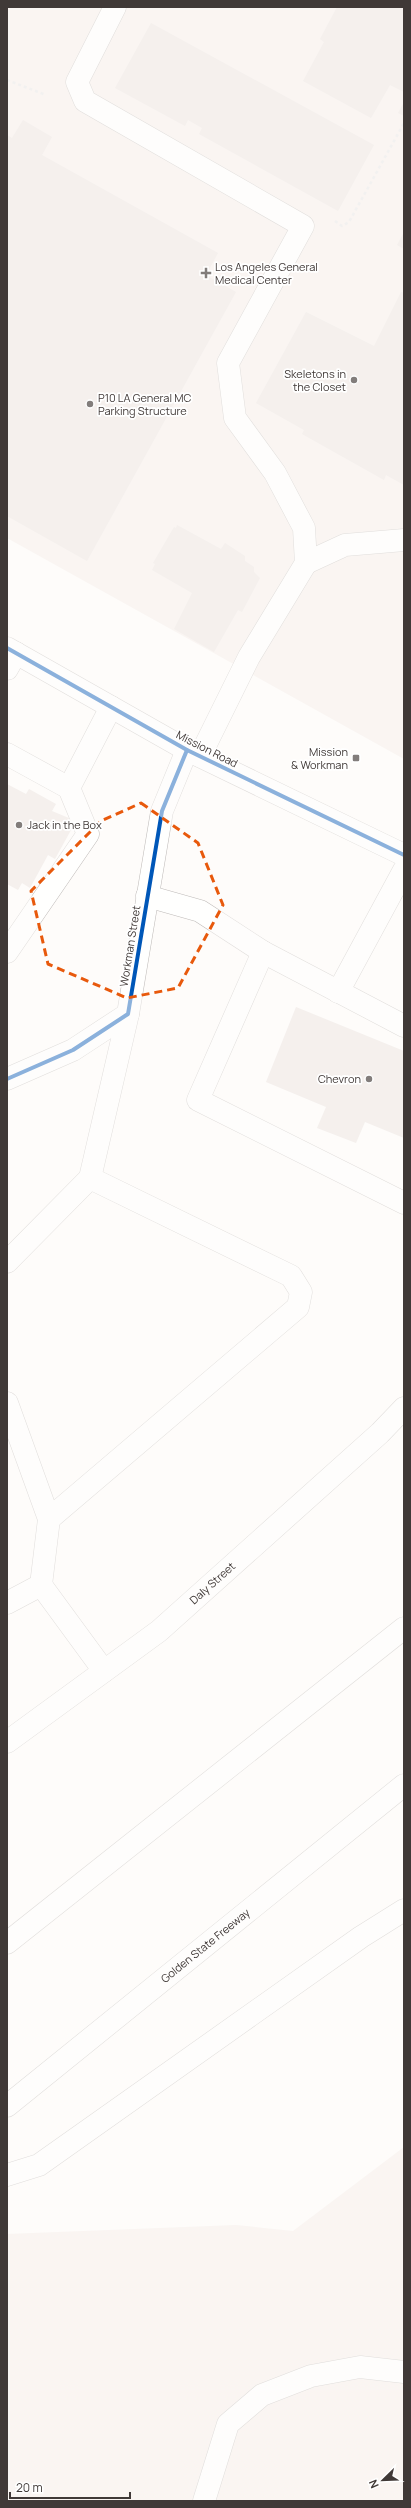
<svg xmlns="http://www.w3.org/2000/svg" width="411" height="2508" font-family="Manrope,sans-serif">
  <rect width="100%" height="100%" fill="#fefcfa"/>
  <g fill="#f5ede9">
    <path d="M7,7h397v752l-397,-221z"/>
    <path d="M404,2147v354h-397v-267l229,-9 57,6z"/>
  </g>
  <g fill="#eae2de">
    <path d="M337,7h67v85l-14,-7 -19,33 -68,-37 21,-39 -4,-3z"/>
    <path d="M151,23l223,122 -36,66 -139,-77 3,-6 -14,-8 -3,6 -70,-38z"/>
    <path d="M404,102v14l-6,-3z"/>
    <path d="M23,120l29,17 -10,18 176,98 -12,22 30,17 -149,269 -80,-45v-381l5,3z"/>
    <path d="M404,232v17l-7,-4z"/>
    <path d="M401,292l3,1v192l-18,-10 -2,5 -82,-46 2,-4 -48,-27 50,-91 68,34z"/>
    <path d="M177,525l44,24 4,-6 20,13v5l9,6v5l6,6 -18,34 -4,-2 -24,42 -40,-23 18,-36 -40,-23 3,-6 -2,-1 21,-36 2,1z"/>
    <path d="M7,784l19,10 3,-5 27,15 -4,7 24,10 -21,38 -7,-4 -18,33 -8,-5 -4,7 -11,-6z"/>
    <path d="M296,1007l108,44v87l-39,-16 -9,21 -39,-15 9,-21 -60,-25z"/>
  </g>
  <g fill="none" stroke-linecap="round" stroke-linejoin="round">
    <defs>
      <g id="minor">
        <path d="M115,7l-38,75 8,19 218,125 -75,137 7,55 40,55 29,55 2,35 -57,94 -49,99"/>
        <path d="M306,563l39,-18 59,-5"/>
        <path d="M7,669l9,-16"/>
        <path d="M7,754l62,34"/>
        <path d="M147,896l53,15 63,41"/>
        <path d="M7,952l81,-118 -19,-46 42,-81"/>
        <path d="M338,992l66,-122"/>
        <path d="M404,1026l-141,-74 -65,148 206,103"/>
        <path d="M7,1079l66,-29 55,-36 34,-203 25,-61"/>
        <path d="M7,1262l83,-84 38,-164"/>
        <path d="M7,1403l42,116 -8,66"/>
        <path d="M49,1519l249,-212 3,-15 -10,-16 -201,-98"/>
        <path d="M7,1603l34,-18 63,86"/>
        <path d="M204,2501l24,-77 34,-29 49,-19 49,-9 44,5"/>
      </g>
      <g id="major">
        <path d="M7,648l180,102 217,105"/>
        <path id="s1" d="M7,1742l152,-111 221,-198 24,-25"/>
      </g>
      <g id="highway">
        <path d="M7,1943l397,-315"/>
        <path id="s2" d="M7,2106l397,-321"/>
        <path d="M7,2175l32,-10 322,-228 43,-27"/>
      </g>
    </defs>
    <use href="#minor" stroke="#bfbbb9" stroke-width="23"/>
    <use href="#major" stroke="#bfbbb9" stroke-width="23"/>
    <use href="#highway" stroke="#bfbbb9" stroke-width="23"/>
    <g stroke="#e5e4e4" stroke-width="2.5" stroke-dasharray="3 3" stroke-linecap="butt">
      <path d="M7,80l39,15"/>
      <path d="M335,221l7,5 7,-4 55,-99"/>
    </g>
    <use href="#minor" stroke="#fffffe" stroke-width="22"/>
    <use href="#major" stroke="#fffffe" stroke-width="22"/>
    <use href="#highway" stroke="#fffffe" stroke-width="22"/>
    <defs>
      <g id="cycleway">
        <path d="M7,648l180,102 217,105"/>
        <path d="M7,1079l66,-29 55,-36 34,-203 25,-61"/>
      </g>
    </defs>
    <use href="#cycleway" stroke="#fff" stroke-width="6"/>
    <use href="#cycleway" stroke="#0057b8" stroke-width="4"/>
  </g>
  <path d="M0 0H411V2508H0ZM141,803l57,40 25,62 -45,83 -51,10 -79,-34 -17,-73 70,-70z" fill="#fefcfa" fill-opacity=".55" fill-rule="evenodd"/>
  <path fill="none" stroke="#e8590c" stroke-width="3" stroke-dasharray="8 5" stroke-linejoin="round" d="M141,803l57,40 25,62 -45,83 -51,10 -79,-34 -17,-73 70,-70z"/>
  <g fill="#827d7b" stroke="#fff" stroke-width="1.5">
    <path d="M204 267h4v4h4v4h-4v4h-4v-4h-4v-4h4z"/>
    <circle cx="354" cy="380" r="4"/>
    <circle cx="90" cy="404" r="4"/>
    <rect x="352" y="754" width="8" height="8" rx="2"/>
    <circle cx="19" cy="825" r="4"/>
    <circle cx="369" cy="1079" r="4"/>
  </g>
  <g text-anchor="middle" stroke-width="3.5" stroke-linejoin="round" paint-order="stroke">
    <g font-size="11" fill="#403937" stroke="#fff" text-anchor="start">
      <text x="215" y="271">Los Angeles General<tspan x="215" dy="13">Medical Center</tspan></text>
      <text x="346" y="378" text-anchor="end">Skeletons in<tspan x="346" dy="13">the Closet</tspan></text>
      <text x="98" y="402">P10 LA General MC<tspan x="98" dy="13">Parking Structure</tspan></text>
      <text x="348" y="756" text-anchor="end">Mission<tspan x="348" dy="13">&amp; Workman</tspan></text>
      <text x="27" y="829">Jack in the Box</text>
      <text x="361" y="1083" text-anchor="end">Chevron</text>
    </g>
    <g font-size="11" fill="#403937" stroke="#fff">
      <text transform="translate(207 749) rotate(27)" y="4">Mission Road</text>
      <text transform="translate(130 946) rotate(-81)" y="4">Workman Street</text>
      <text dy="4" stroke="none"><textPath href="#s1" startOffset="260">Daly Street</textPath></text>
      <text dy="4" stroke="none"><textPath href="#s2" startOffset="255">Golden State Freeway</textPath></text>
    </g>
  </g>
  <rect width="411" height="2508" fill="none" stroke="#403937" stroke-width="16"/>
  <g transform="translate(383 2480) rotate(247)" stroke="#ffffff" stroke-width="3" paint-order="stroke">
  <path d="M0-3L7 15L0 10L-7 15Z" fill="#403937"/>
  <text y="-6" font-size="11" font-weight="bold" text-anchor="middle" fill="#403937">N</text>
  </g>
  <path d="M10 2492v6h120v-6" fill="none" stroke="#403937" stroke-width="2"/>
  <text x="16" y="2492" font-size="12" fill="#403937" stroke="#ffffff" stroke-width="3" paint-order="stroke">20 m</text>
</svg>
